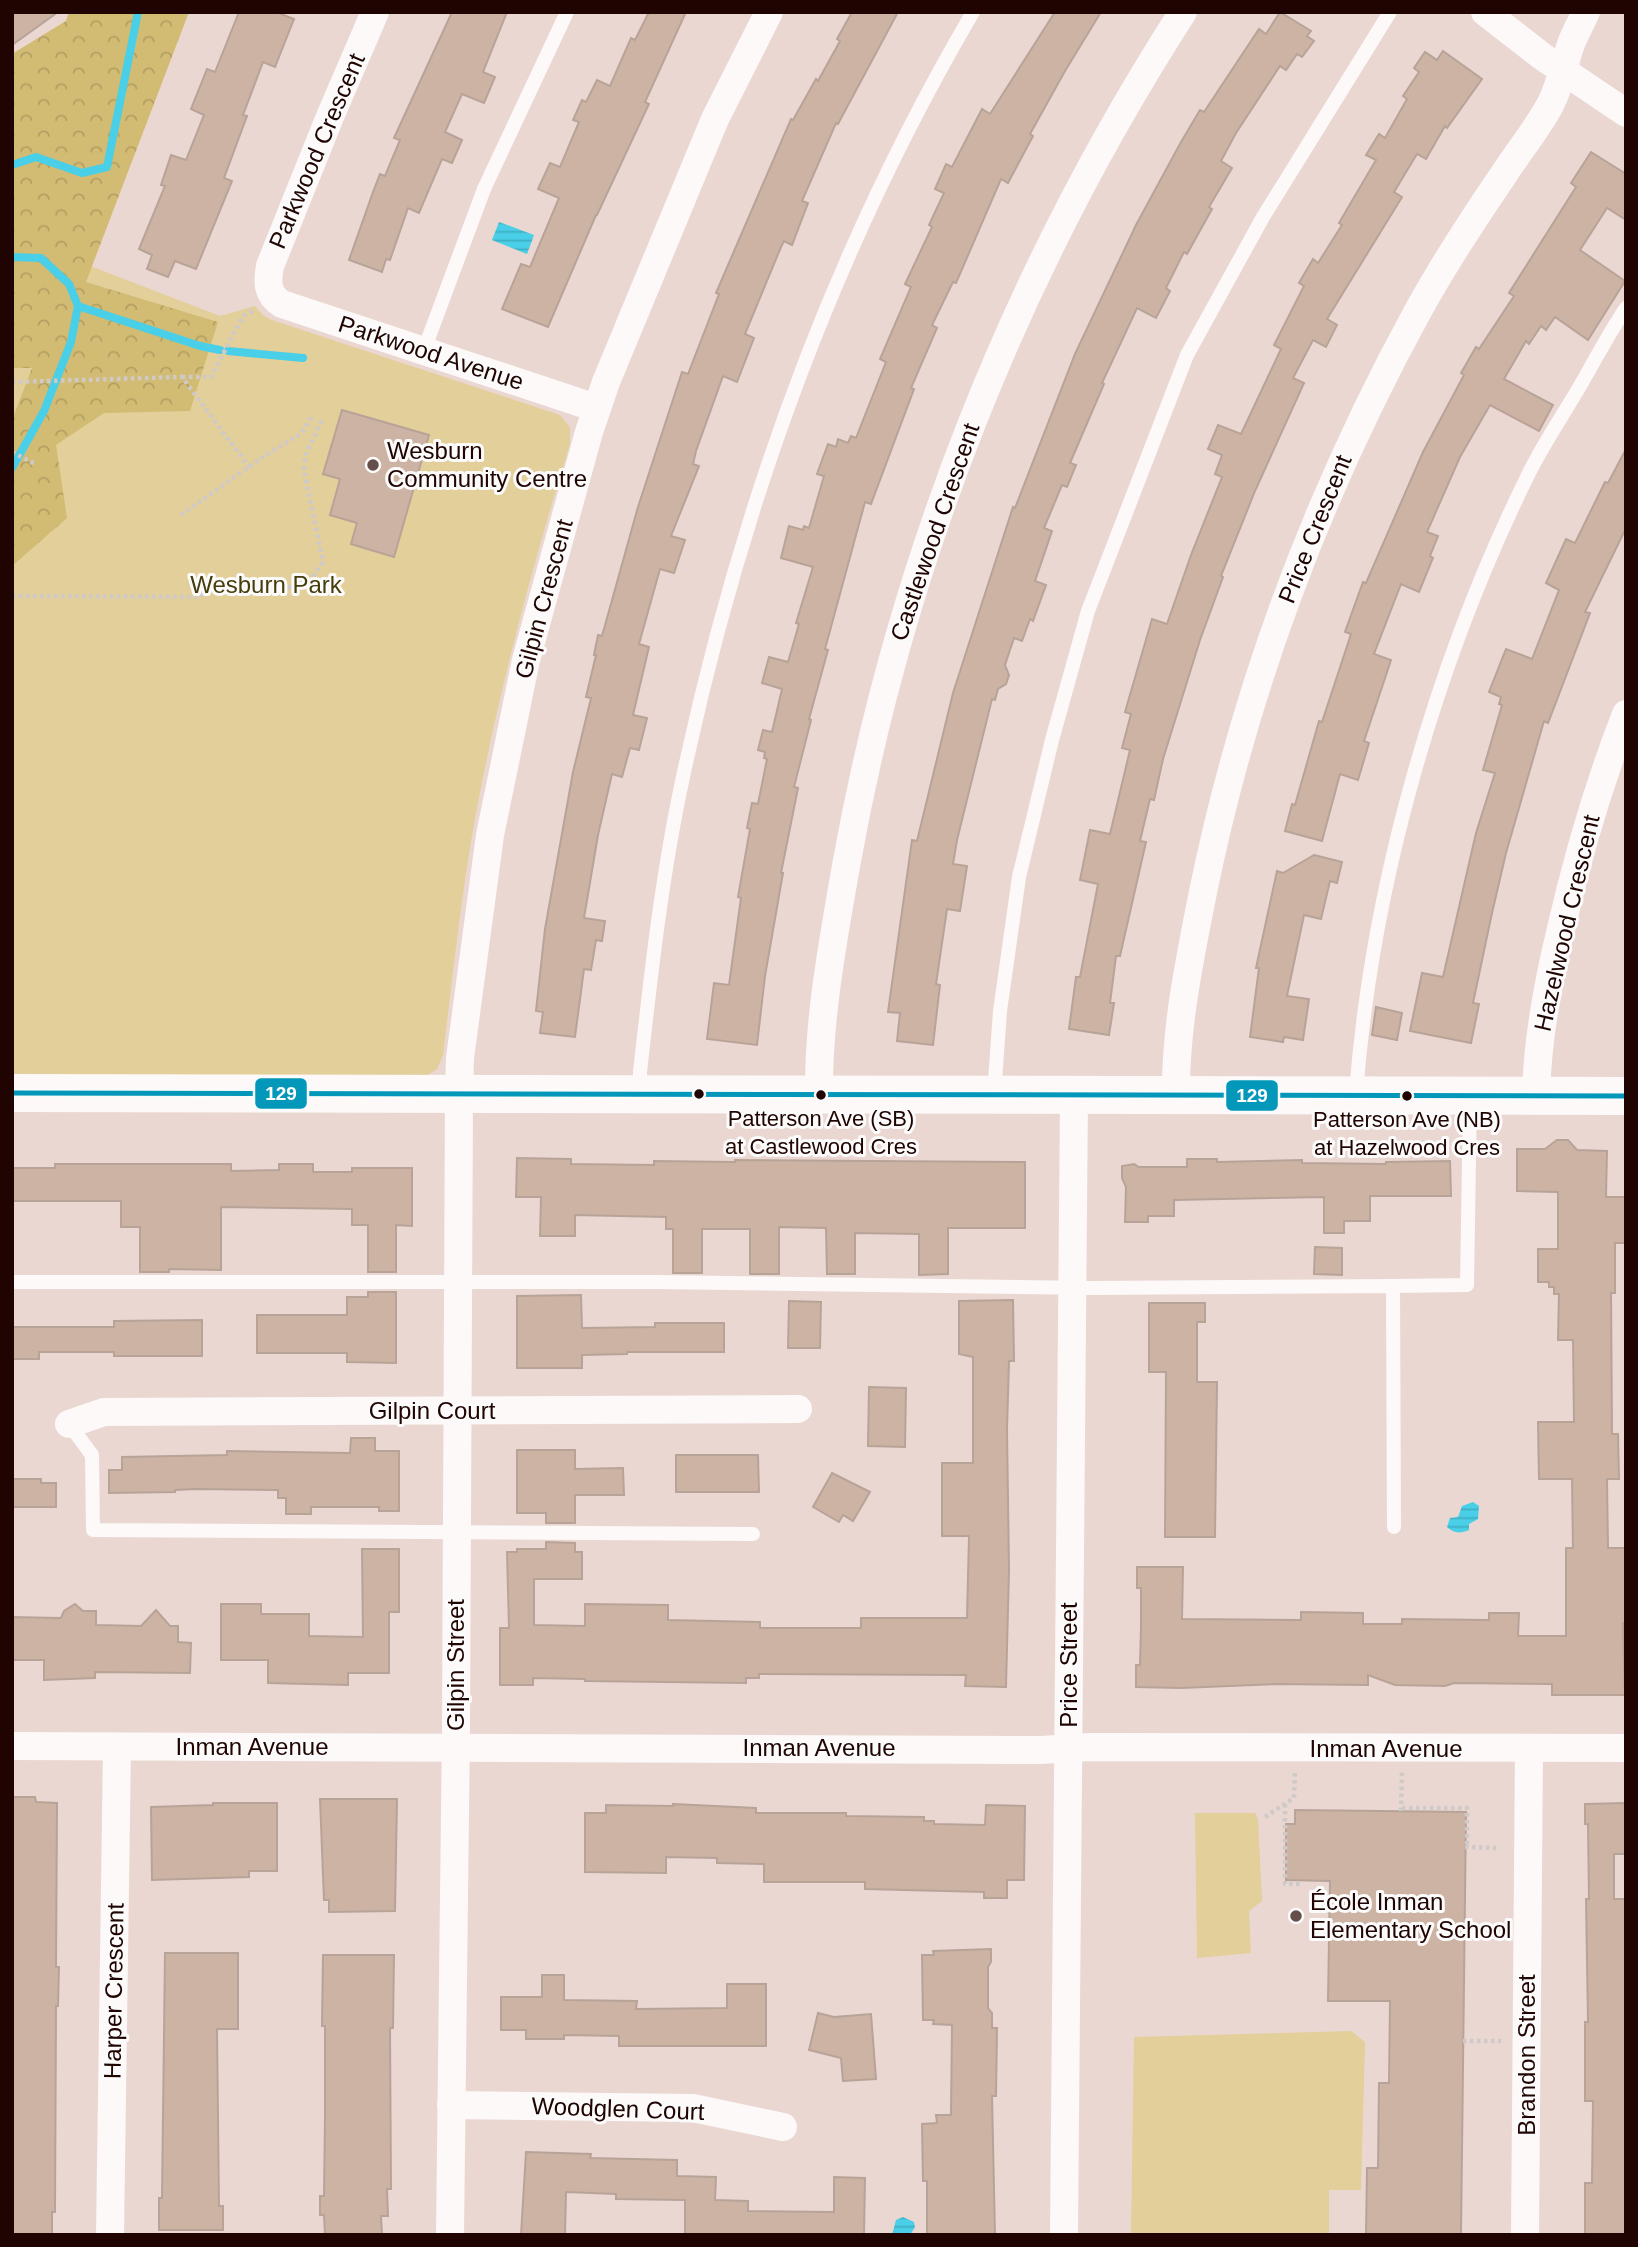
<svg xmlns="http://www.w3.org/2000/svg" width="1638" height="2247" font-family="Helvetica,sans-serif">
  <defs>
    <pattern id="forest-crowns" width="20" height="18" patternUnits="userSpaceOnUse" patternTransform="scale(1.75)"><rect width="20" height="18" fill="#d2bb73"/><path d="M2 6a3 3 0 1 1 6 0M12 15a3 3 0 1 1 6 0" fill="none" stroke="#b49f62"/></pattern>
    <pattern id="water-rules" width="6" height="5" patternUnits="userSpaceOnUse" patternTransform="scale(1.75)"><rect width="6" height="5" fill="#49cfe7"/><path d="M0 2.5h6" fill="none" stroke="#3fb0c4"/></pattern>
  </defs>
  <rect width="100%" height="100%" fill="#ead7d2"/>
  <g fill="#e3cf99">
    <path d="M69,12l11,250 140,54 35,-10 9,10 8,4 288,95 10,12v17c-35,113 -66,227 -89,343 -18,89 -27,179 -38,268l-6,14 -11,7 -414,1v-1023l54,-33z"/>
    <path d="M1195,1813h60l3,6 4,82 -13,10 2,42 -54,5z"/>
    <path d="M1351,2031l14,11 -4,148h-32v45h-198l3,-198z"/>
  </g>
  <path fill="url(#forest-crowns)" d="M69,12h120l-103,270 132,40 -28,89 -86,2 -48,32 11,73 -55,48v-146l20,-52h-20v-314l54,-33z"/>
  <g fill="url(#water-rules)">
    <path d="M499,222l35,13 -7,19 -35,-14z"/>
    <path d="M1473,1502l6,4 -1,13 -9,5v6c-9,4 -16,3 -22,-3l3,-9 8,-1 4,-11z"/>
    <path d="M903,2217l11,5 1,5 -5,8h-18l4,-15z"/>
  </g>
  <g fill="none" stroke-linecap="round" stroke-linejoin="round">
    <g stroke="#49cfe7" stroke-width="8">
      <path d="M12,165l24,-8 46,16 25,-6 31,-155"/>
      <path d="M12,257l29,1 28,26 9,22 -7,36 -27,69 -32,57"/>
      <path d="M78,306l122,40 20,4"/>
      <path d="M228,351l75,7"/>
    </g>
  </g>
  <g fill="#cdb3a3" stroke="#b8a398" stroke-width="2">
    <path d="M12,12h46l-46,33z"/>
    <path d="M239,12h37l18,7 -19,48 -12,-5 -20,53 4,1 -23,62 8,3 -36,88 -21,-8 -7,16 -21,-8 5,-14 -13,-6 26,-63 -4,-1 10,-30 15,5 18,-45 -13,-6 16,-40 8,3z"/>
    <path d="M452,12h55l-24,60 12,5 -11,26 -22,-9 -17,38 17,8 -10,23 -10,-4 -23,54 -11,-5 -18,52 -4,-1 -4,13 -33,-12 24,-68 7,-18 5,2 15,-36 -6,-2z"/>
    <path d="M649,12h37l-41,90 4,2 -52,111h-1l-48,112 -46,-18 19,-45 9,3 29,-69 -21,-9 12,-26 10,4 19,-45 -6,-2 9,-20 4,2 11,-22 13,6 21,-48 4,2z"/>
    <path d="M852,12h46l-60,112 -2,-1 -34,78 6,2 -16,42 -8,-4 -3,6 -36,87 9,4 -17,44 -14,-6 -27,75 -3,13 6,2 -28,70 14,4 -11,33 -14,-4 -21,75 10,3 -16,68 14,3 -8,32 -9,-2 -8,29 -10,-3 -14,61 -14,83 21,3 -3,20 -6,-1 -5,30 -7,-1 -9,68 -35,-4 3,-21 -7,-1 9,-82 28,-157 18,-74 -5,-1 10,-42h-2l4,-20 4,1 36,-129 44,-135 6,2 31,-80 -3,-1 75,-174 2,1 23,-41 2,2 22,-40 -3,-2z"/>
    <path d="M1055,12h46l-36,59 -35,63 3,2 -25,47 -7,-4 -45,104 -3,-1 -21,43 5,3 -26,60 3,1 -43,115 -6,-2 -40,147 3,1 -19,69 2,1 -17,67 4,1 -17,85h2l-18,103 -8,69 -50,-6 7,-56 15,2 12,-87 -3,-1 12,-68 -3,-1 5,-25 6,1 9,-45 -3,-1 1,-6 -7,-2 5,-20 9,2 10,-43 -20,-6 7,-26 19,5 11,-38 -3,-1 17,-56 -32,-9 8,-32 14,4 1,-4 5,2 15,-52 -7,-2 11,-30 8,3 2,-8 10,4 3,-7 5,2 30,-76 -6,-3 31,-72 -6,-3 27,-57 -3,-2 15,-32 -9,-4 11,-25 6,3 30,-58 8,5z"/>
    <path d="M1280,12l31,19 -4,5 7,5 -12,16 -5,-3 -11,16 -6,-4 -44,67 -15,28 11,7 -23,39 3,2 -25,45 -3,-2 -18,36 4,3 -14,27 -19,-10 -35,75 2,1 -34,79 6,2 -9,22 -5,-2 -18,43 8,3 -17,50 11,4 -13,36 -3,-2 -8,22 -8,-3 -9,27 4,10 -3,9 -8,5 -3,11 -3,-1 -35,141 -4,24 14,2 -7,45 -13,-2 -11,75 4,1 -7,60 -36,-4 3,-28 -12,-1 24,-172 5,1 36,-148 60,-186 2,1 60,-154 61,-129 45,-83 19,-32 4,2 55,-83 7,5z"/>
    <path d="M1443,51l39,28 -35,49 -2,-2 -19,33 -9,-5 -23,38 8,5 -75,122 10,6 -11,22 -13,-7 -20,38 11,5 -49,108 -34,85 2,1 -23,63 -37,119 -9,41 -4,-1 -10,42 6,1 -26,114h-4l-6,47h4l-5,32 -40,-6 7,-52h4l18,-93 -18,-4 10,-50 20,4 20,-84 -8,-2 9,-34 -6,-2 27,-93 15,5 24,-69 31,-78 -7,-3 7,-19 -14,-6 10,-24 23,9 40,-85 -7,-4 30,-59 -5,-3 14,-24 5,4 24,-38 -3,-2 37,-63 -10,-5 13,-21 6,4 22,-39 -4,-3 16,-24 -5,-4 11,-16 12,8z"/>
    <path d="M1591,152l35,22v46l-19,-12 -27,42 45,31 -37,59 -33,-23 -9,13 -5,-4 -12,18 -3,-3 -22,38 49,26 -14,26 -49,-26 -30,52 -33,75 11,4 -8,20 3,2 -14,34 -18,-8 -27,70 17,6 -27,81 5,2 -11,37 -18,-6 -18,67 -37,-10 7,-27 3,1 24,-84 3,1 29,-88 -6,-2 18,-50 3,1 57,-131 41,-77 -3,-2 15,-26 3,2 35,-53 -5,-3 67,-106 -5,-4z"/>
    <path d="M342,410l87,25 -35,122 -43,-13 6,-21 -27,-8 10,-36 -17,-5z"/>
    <path d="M1626,449v79l-41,84 5,1 -42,110 -4,-2 -38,132 -14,60 -19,90 6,1 -8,39 -61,-12 12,-58 21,4 33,-144 19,-60 -12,-3 19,-65 -3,-1 2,-7 -12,-5 17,-43 26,10 27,-69 -13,-7 20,-44 9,4 30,-61 3,1z"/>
    <path d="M1314,855l28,7 -5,21 -7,-2 -9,38 -17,-4 -17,81 22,3 -6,41 -19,-3 -1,5 -33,-5 9,-69h-3l21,-97 6,2z"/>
    <path d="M1376,1007l26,6 -5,27 -25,-5z"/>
    <path d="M1557,1140h11l9,10 30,1 -1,46h20v46h-11v50h-4l1,141h6l1,45h-12l1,69h18v75h-3l2,72h-73v-11l-98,-1 -9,3 -50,-1 -27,-10v10l-92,-1 -95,4 -45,-1v-22h4l1,-38v-39h-4v-21h46l-1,52 119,1v-8l62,1v11h39v-5l87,1v-7h30l-1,23h48v-88h7l-1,-69h-33l-1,-57h36l-1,-82h-15l1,-46h-5v-7h-5v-5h-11v-33h20v-57l-41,-1v-42h28z"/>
    <path d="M517,1158l54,1v5l83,1v-4l81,1v-2l290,2v66h-77v46l-29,1v-41l-64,-1v41h-28l-1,-46 -47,-1v47h-29v-45h-48v44h-29v-44h-7v-12l-91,-2v21h-35l1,-39h-25z"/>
    <path d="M1187,1159h30v3l85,-2v3l84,1v-2l64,-1 1,35h-81v25h-26v12h-20v-36l-150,3v16h-26v6h-23l1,-35 -4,-9v-12l12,-2 5,3h48z"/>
    <path d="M55,1164h176v7l48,-1v-6h34v8h39v-4h60v58l-16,-1v47h-28v-47h-16v-16l-131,-2v63l-52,-1v3h-29v-45h-19v-26h-109v-33h43z"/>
    <path d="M1315,1247l27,1v27l-28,-1z"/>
    <path d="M368,1292h28v71l-49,-1v-9h-90v-38h90v-18h21z"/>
    <path d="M581,1295l1,33 73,-1v-4h69v29h-97v2l-45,1v13h-65v-72z"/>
    <path d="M1013,1300l1,61h-5l-2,68 2,141 -3,117 -41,-1 1,-11 -207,-1v4h-13v5l-161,-2v-2l-52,-1v7h-33v-57h9l-2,-76h10v-3h29v-7l29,1v9h7v27h-48v46l51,1v-22l83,1v15l92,2v6h101v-10h106l2,-82h-27v-73h31v-106l-14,-3v-53z"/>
    <path d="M789,1301l32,1 -1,46h-32z"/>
    <path d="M1149,1303h56v19h-8v60h20l-2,155h-50l1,-165h-17z"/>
    <path d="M202,1320v36h-88v-4h-75v7h-27v-32h102v-6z"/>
    <path d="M869,1387l37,1 -1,59 -37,-1z"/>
    <path d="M351,1438h24v13h24v60h-20v-4h-68v7h-25v-16h-8v-8l-82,-1 -21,1v2l-66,1v-23h13v-13l105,-2v-4l123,2z"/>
    <path d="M517,1450h58v19l48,-1 1,27h-49v28h-29v-10h-29z"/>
    <path d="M676,1455h82l1,37h-83z"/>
    <path d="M832,1473l38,19 -17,29 -10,-6 -4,7 -26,-15z"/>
    <path d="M12,1479h29v4h15v24h-44z"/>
    <path d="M362,1549h37v63h-10v61h-41v12l-80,-2v-23h-47v-56h40v10h48v22l54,1z"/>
    <path d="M75,1604l8,7h13v14l45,1 15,-16 14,16h8v16l13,1 -1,30 -95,-1v6l-51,2v-20h-32v-43l49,1 3,-7z"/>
    <path d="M12,1797h23l1,5 21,1 -1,164h3l-1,39h-2l-1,206h-3v23h-40z"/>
    <path d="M320,1799h77l-2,112 -66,1v-12h-5z"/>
    <path d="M213,1803h64v68h-28v6l-97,3 -1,-73 62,-2z"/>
    <path d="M1626,1803v51h-12v45h12v336h-41v-52h7l1,-82h-8v-79h3l-2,-123h3l-1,-75h-3v-20z"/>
    <path d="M673,1804l83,4v5h90v3l78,1v4h10v3l51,1 1,-20 39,1 -1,74h-17v18h-23v-6l-119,-3v-7h-101v-18l-47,-1v-5l-51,-1v16l-81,-1v-59h21v-8l67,1z"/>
    <path d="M1295,1810l171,2 -5,423h-95l1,-67h11l1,-85h10l1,-82h-62l2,-120 -44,-1v-56h9z"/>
    <path d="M991,1949v13l-3,5v41l4,5v15h5l-1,68h-4l3,139h-68v-54h-4l-1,-57 15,-1 -1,-8h15l1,-90 -19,-1 1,-4h-11l-1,-65h12l-1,-4z"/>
    <path d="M165,1953h73v76h-21l2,177h4v24h-64v-32h3z"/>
    <path d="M323,1955h71l-1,73h-3l1,161h-4l1,27h-7l1,19h-57l-1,-20h-4v-19h4l1,-79v-91h-3z"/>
    <path d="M542,1975h22v25l73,1 -1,8 91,-1v-24h39v62h-147v-10l-55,-1v4h-38v-9h-25v-33h41z"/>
    <path d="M818,2013l16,4 37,-3 5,65 -33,2 -2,-23 -32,-8z"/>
    <path d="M526,2152l65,2 -1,4 87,2v16l39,1 -1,23 33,1v10l86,1v-35l31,1 -1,57h-179v-35l-69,-1v-5l-50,-2 -1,43h-44z"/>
  </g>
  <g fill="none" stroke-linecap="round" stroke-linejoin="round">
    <g stroke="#cfc9c8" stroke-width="4.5" stroke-dasharray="3.5 3.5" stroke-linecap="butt">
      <path d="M182,377h29l32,-61 11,-6"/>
      <path d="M12,382l170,-5 67,90"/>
      <path d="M12,452l23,12"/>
      <path d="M181,515l83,-59 37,-22 12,-19"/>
      <path d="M12,596l188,1 5,-7h76l29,-10 13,-18 -19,-91 1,-15 18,-38"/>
      <path d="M1285,1804v80h15"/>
      <path d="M1402,1808h65v39"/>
      <path d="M1401,1811l1,-40"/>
      <path d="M1265,1817l29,-19 1,-27"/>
      <path d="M1465,1847l31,1"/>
      <path d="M1463,2041h38"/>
    </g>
    <g stroke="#fcf9f8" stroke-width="14">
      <path d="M424,350l60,-161 83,-177"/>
      <path d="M640,1092v-20c11,-99 22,-198 43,-295 57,-268 151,-528 290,-765"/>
      <path d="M1356,1093c16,-209 80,-432 173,-620 15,-30 34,-58 51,-87 15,-26 29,-53 46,-78"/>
      <path d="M994,1095l6,-84 19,-134 33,-137 36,-129 99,-256 76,-138 127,-205"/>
      <path d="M12,1282h644l437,6 300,-2 1,241"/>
      <path d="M1393,1286l74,-1 3,-187"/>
      <path d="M69,1424l23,31 1,75 660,4"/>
    </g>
    <g stroke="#fcf9f8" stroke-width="28">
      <path d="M375,12l-46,107 -59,147c-3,16 -3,29 12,38l314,104"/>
      <path d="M1485,12l58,45 83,56"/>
      <path d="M819,1096c-1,-77 14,-155 27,-230 54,-303 170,-595 337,-854"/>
      <path d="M1176,1096c-1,-68 14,-138 27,-204 42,-205 116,-401 216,-583 26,-47 55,-91 85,-135 15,-23 33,-45 46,-69 10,-19 14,-41 21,-61 4,-11 10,-21 15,-32"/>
      <path d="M1536,1096c1,-55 11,-109 24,-163 17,-75 38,-147 66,-219"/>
      <path d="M69,1424l35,-12 694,-3"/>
      <path d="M12,1746l1029,4 49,-3 536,1"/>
      <path d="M451,2105l242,3 90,19"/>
      <path d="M110,2235l7,-488"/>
      <path d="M450,2235l6,-508 3,-632 1,-37 30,-223 36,-175 63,-228 17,-50 109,-263 54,-107"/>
      <path d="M1064,2235l10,-1139"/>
      <path d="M1525,2235l4,-486"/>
    </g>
    <path stroke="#fcf9f8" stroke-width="38" d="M12,1093l1614,3"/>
    <defs>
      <path id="bus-1" d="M12,1093l1614,3"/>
    </defs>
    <use href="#bus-1" stroke="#fbfbfb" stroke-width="10"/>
    <use href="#bus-1" stroke="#0398ba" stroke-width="5"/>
  </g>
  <g fill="#664e4a" stroke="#fbfbfb" stroke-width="2.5">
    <circle cx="373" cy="465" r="7"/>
    <circle cx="1296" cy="1916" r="7"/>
  </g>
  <g fill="#1f0401" stroke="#fbfbfb" stroke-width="2.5">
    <circle cx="699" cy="1094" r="6"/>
    <circle cx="821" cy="1095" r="6"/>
    <circle cx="1407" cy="1096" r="6"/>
  </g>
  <g text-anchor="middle" stroke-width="6" stroke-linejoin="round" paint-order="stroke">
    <g font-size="22" fill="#1f0401" stroke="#fbfbfb">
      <text x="821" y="1126">Patterson Ave (SB)<tspan x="821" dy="28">at Castlewood Cres</tspan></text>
      <text x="1407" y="1127">Patterson Ave (NB)<tspan x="1407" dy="28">at Hazelwood Cres</tspan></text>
    </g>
    <g font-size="24" fill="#1f0401" stroke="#fbfbfb">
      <text transform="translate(317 151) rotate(-67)" y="8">Parkwood Crescent</text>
      <text transform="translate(431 353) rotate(18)" y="8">Parkwood Avenue</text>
      <text transform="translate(1315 529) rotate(-68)" y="8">Price Crescent</text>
      <text transform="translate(935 532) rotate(-71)" y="8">Castlewood Crescent</text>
      <text transform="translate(544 599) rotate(-75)" y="8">Gilpin Crescent</text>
      <text transform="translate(1567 923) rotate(-77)" y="8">Hazelwood Crescent</text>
      <text x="432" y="1419">Gilpin Court</text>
      <text transform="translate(456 1665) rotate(-90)" y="8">Gilpin Street</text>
      <text transform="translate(1069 1665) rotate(-90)" y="8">Price Street</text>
      <text x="252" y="1755">Inman Avenue</text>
      <text x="819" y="1756">Inman Avenue</text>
      <text x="1386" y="1757">Inman Avenue</text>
      <text transform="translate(114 1991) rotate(-89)" y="8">Harper Crescent</text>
      <text transform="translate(1527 2055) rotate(-90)" y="8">Brandon Street</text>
      <text transform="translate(618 2109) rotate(2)" y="8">Woodglen Court</text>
    </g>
    <g font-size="24" fill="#1f0401" stroke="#fbfbfb" text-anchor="start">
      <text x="387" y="459">Wesburn<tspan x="387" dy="28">Community Centre</tspan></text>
      <text x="1310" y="1910">École Inman<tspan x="1310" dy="28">Elementary School</tspan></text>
    </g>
    <g font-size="24" fill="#473d0a" stroke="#fbfbfb">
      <text x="266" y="593">Wesburn Park</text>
    </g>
  </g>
  <g stroke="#fbfbfb" stroke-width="2.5">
    <rect x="254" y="1077" width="54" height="33" rx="7" fill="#0398ba"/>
    <rect x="1225" y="1079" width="54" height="33" rx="7" fill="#0398ba"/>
  </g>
  <g font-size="19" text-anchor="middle" font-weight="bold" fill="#fff">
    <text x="281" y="1100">129</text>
    <text x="1252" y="1102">129</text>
  </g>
  <rect width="1638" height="2247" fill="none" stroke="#1f0401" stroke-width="28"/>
</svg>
